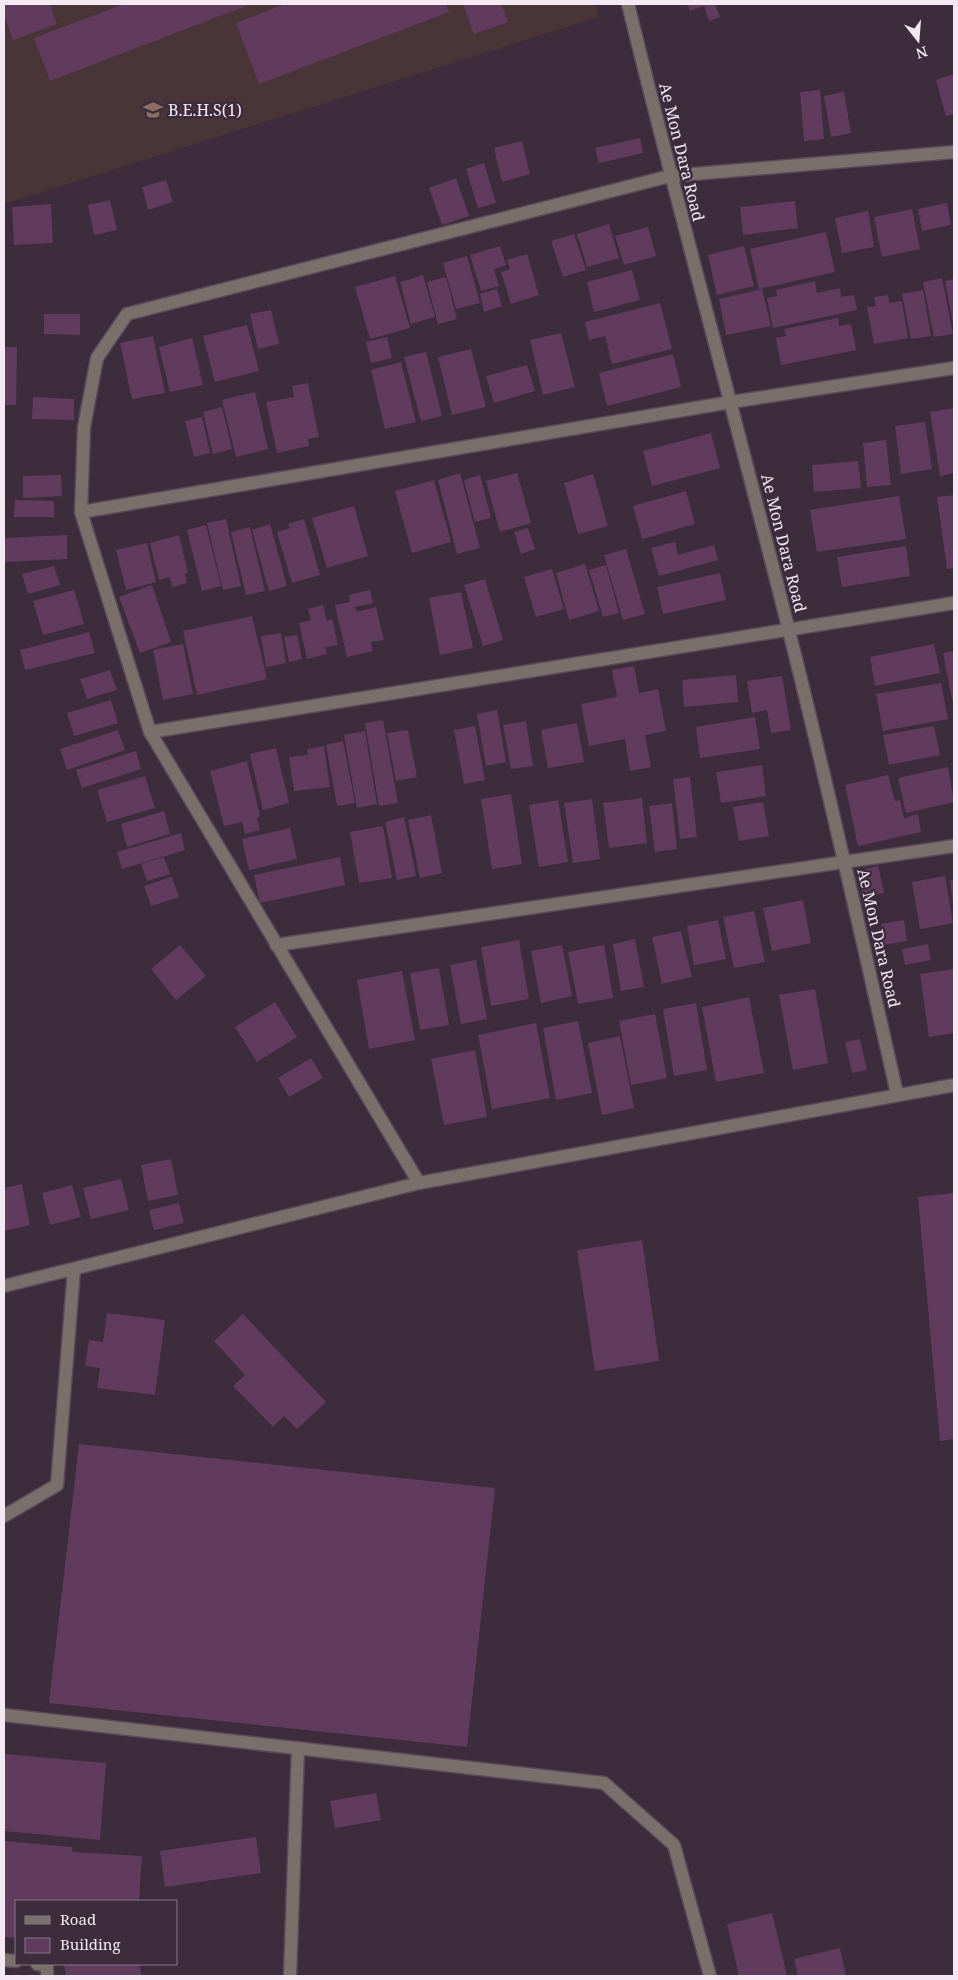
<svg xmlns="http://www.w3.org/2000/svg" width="958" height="1980" font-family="'Noto Serif',serif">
  <rect width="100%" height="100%" fill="#3d2c3c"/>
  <path fill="#493438" d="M4,4h591l4,13 -595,187z"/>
  <g fill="#603b5e">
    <path d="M4,4h46l7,20 -44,16 -9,-26z"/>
    <path d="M124,4h127l-201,77 -16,-43z"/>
    <path d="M282,4h164l3,8 -190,72 -23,-61 47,-18z"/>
    <path d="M463,4h38l7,18 -34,12z"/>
    <path d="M687,4h28l5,13 -11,4 -5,-15 -14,5z"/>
    <path d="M954,74v40l-8,2 -10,-36z"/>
    <path d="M820,90l4,49 -20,2 -4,-49z"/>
    <path d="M844,92l7,41 -20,4 -7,-41z"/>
    <path d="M640,138l3,15 -44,10 -4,-15z"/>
    <path d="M522,141l8,33 -28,8 -8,-34z"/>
    <path d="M484,163l12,40 -18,5 -12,-39z"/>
    <path d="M456,178l13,38 -27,9 -13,-37z"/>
    <path d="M166,180l7,22 -25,8 -6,-23z"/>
    <path d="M110,200l7,30 -23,5 -6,-30z"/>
    <path d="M795,201l3,27 -55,7 -3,-28z"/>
    <path d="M947,203l4,22 -29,6 -4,-22z"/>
    <path d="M51,204l2,39 -39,2 -2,-38z"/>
    <path d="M912,209l8,40 -38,8 -8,-40z"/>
    <path d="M868,211l6,36 -32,6 -7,-35z"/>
    <path d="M609,224l10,34 -32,9 -10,-33z"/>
    <path d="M648,227l8,29 -32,9 -9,-29z"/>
    <path d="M826,232l9,40 -76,17 -9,-40z"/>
    <path d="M574,234l12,36 -23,7 -12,-36z"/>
    <path d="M500,246l6,19 -12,4 5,17 -18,5 -11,-36z"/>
    <path d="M744,246l10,40 -37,9 -9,-40z"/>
    <path d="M527,254l12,41 -28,9 -10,-32 9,-3 -3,-9z"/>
    <path d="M467,256l13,47 -24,6 -13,-46z"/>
    <path d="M632,270l8,30 -46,12 -7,-30z"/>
    <path d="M423,275l12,42 -24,7 -11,-42z"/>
    <path d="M395,276l15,52 -40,11 -15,-52z"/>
    <path d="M446,277l11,42 -19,5 -11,-42z"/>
    <path d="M942,278l11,56 -19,3 -11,-55z"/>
    <path d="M954,279v45h-1l-8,-43z"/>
    <path d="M815,281l2,12 23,-5 1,9 13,-2 3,15 -84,18 -6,-30 10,-2 -1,-6z"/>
    <path d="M497,289l5,17 -18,6 -4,-18z"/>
    <path d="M762,289l9,37 -45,9 -7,-36z"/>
    <path d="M923,290l8,46 -20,3 -9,-45z"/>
    <path d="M888,295l1,8 13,-2 6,37 -34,6 -7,-37 9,-1 -2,-9z"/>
    <path d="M660,303l12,46 -60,15 -7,-28 -16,4 -4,-18z"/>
    <path d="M271,310l8,34 -21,5 -8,-35z"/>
    <path d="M44,314h36v21l-36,-1z"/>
    <path d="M838,318l1,8 12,-2 5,26 -75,15 -5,-27 10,-2 -2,-7z"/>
    <path d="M247,325l12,46 -44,11 -12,-46z"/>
    <path d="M561,333l14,54 -32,8 -13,-55z"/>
    <path d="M153,336l12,57 -33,6 -12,-56z"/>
    <path d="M387,337l5,21 -21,5 -5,-21z"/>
    <path d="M192,338l11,47 -33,7 -11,-45z"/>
    <path d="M4,347h13l-1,58h-12z"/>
    <path d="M471,349l15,58 -34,8 -14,-58z"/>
    <path d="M426,352l16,64 -21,5 -17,-64z"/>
    <path d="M673,354l8,33 -74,19 -8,-33z"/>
    <path d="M401,362l15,60 -31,7 -14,-59z"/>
    <path d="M527,365l8,26 -41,12 -8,-27z"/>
    <path d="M308,383l11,54 -11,2 1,7 -32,7 -11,-51 28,-5 -2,-11z"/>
    <path d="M255,392l13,57 -32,8 -14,-57z"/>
    <path d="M33,397l41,2v21l-42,-1z"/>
    <path d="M222,407l10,42 -19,5 -10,-42z"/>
    <path d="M954,408v65l-14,3 -10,-64z"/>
    <path d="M202,417l8,36 -16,4 -9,-36z"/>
    <path d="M925,422l7,47 -31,5 -6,-48z"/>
    <path d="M711,433l9,35 -68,18 -9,-35z"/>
    <path d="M886,440l5,45 -24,2 -4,-44z"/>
    <path d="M858,461l3,27 -47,4 -2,-27z"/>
    <path d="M460,473l20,75 -23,6 -19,-74z"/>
    <path d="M517,473l14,50 -31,9 -14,-51z"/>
    <path d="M593,474l15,52 -30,8 -14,-51z"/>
    <path d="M61,475l1,21 -39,2v-22z"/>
    <path d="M480,475l11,43 -16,4 -11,-42z"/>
    <path d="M434,480l17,62 -39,11 -17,-62z"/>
    <path d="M686,491l9,33 -53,15 -9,-33z"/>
    <path d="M954,495v73l-7,1 -10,-72z"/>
    <path d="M899,496l7,43 -89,13 -7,-42z"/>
    <path d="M15,500l39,1v16h-40z"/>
    <path d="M354,506l14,50 -41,12 -15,-50z"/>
    <path d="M226,519l15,67 -18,4 -16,-67z"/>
    <path d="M304,519l16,56 -28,8 -15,-51 13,-4 -2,-4z"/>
    <path d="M270,524l17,62 -18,5 -17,-61z"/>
    <path d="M206,525l15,61 -19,5 -15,-61z"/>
    <path d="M250,527l15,64 -19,4 -15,-63z"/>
    <path d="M528,528l7,21 -14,5 -7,-22z"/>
    <path d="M67,535v24l-63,3v-24z"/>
    <path d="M179,535l9,38h-3l2,10 -15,4 -2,-10 -11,3 -9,-37z"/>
    <path d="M675,542l3,13 36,-10 4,15 -59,16 -8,-28z"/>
    <path d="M147,543l9,39 -30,8 -10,-40z"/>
    <path d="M906,546l4,30 -68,11 -5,-30z"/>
    <path d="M626,549l19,65 -22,6 -19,-65z"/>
    <path d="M585,564l14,47 -30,9 -13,-47z"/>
    <path d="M606,565l13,48 -16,4 -14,-47z"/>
    <path d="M54,566l6,19 -32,9 -6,-20z"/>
    <path d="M552,569l12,40 -28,8 -12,-40z"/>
    <path d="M720,573l6,27 -63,14 -6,-27z"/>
    <path d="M485,579l18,61 -20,6 -19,-61z"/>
    <path d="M152,585l19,57 -31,11 -21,-56z"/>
    <path d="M74,590l10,34 -41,11 -10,-34z"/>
    <path d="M370,590l3,13 -18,4 2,5 19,-5 8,33 -13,2 2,9 -26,6 -12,-52 15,-3 -1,-7z"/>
    <path d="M461,592l12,56 -33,7 -11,-57z"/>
    <path d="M323,605l4,16 5,-2 6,26 -13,2 2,7 -20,5 -8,-36 12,-3 -3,-11z"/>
    <path d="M252,616l15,63 -70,16 -14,-64z"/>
    <path d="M89,632l6,21 -70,17 -5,-20z"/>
    <path d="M281,633l5,30 -20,4 -5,-31z"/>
    <path d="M297,635l5,24 -13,3 -5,-25z"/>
    <path d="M183,644l10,50 -30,6 -10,-50z"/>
    <path d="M934,644l6,29 -65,13 -5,-29z"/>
    <path d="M954,651v53h-1l-10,-51z"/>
    <path d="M634,666l5,27 19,-4 8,42 -21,4 6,32 -21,4 -5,-32 -36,7 -8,-42 36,-7 -5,-27z"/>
    <path d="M110,670l7,20 -30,9 -7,-20z"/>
    <path d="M736,675l2,27 -54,5 -2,-27z"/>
    <path d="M782,676l9,54 -20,3 -4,-23 -15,3 -5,-32z"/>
    <path d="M941,683l7,36 -65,12 -7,-37z"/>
    <path d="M111,700l7,23 -44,13 -7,-23z"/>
    <path d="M497,710l9,52 -20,4 -9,-52z"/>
    <path d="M755,717l5,32 -60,9 -4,-31z"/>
    <path d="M383,720l15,83 -19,3 -14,-83z"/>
    <path d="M526,721l7,45 -22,3 -8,-44z"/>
    <path d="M577,723l7,39 -36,6 -7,-38z"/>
    <path d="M475,726l10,54 -21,4 -10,-54z"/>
    <path d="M934,726l6,29 -51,10 -6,-30z"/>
    <path d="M118,730l7,20 -58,20 -7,-21z"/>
    <path d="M408,730l9,47 -21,4 -9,-48z"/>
    <path d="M365,731l12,73 -20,4 -13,-73z"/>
    <path d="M343,741l12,62 -18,3 -11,-61z"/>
    <path d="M324,746l6,41 -36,4 -5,-34 19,-2 -1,-6z"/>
    <path d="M276,748l13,55 -26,7 -13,-56z"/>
    <path d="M136,751l5,18 -59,19 -6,-18z"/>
    <path d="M247,761l13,55 -3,2 3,12 -15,4 -3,-12 -18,4 -14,-55z"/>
    <path d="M762,765l4,31 -45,7 -5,-31z"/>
    <path d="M948,767l6,35 -48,11 -8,-35z"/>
    <path d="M888,775l7,26 5,-1 4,18 14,-4 3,18 -63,14 -13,-61z"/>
    <path d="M145,776l10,32 -48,14 -10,-32z"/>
    <path d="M690,777l7,60 -17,2 -7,-60z"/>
    <path d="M511,794l11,70 -30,5 -11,-70z"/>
    <path d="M642,798l5,45 -38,5 -6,-45z"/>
    <path d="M592,799l8,60 -27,4 -9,-60z"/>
    <path d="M558,800l10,62 -29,5 -10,-62z"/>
    <path d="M763,802l6,34 -30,5 -6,-34z"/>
    <path d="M672,803l5,46 -22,3 -6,-46z"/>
    <path d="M164,811l6,23 -43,13 -6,-23z"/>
    <path d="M431,815l11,58 -22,5 -12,-58z"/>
    <path d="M404,817l12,59 -19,4 -12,-58z"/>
    <path d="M383,826l9,52 -33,5 -9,-51z"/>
    <path d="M290,828l7,31 -48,11 -7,-31z"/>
    <path d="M181,833l4,17 -63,19 -5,-17z"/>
    <path d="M164,857l6,17 -23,7 -6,-17z"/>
    <path d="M340,857l5,28 -85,18 -6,-28z"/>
    <path d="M878,866l6,27 -21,4 -6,-26z"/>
    <path d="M945,876l8,47 -33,6 -8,-47z"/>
    <path d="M172,877l7,20 -28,9 -7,-20z"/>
    <path d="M950,880h4v25h-1z"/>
    <path d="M803,900l8,43 -39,8 -9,-43z"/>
    <path d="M754,911l11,51 -31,6 -11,-51z"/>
    <path d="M718,920l8,39 -32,6 -7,-39z"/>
    <path d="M904,920l3,21 -23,4 -3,-21z"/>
    <path d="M681,931l11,46 -30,7 -10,-47z"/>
    <path d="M635,939l9,48 -23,4 -8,-47z"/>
    <path d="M519,940l10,59 -38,7 -10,-59z"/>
    <path d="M928,944l3,16 -26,5 -3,-16z"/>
    <path d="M180,945l26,31 -30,24 -25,-31z"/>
    <path d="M562,945l10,51 -31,7 -10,-52z"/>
    <path d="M604,945l9,53 -35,6 -10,-52z"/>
    <path d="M476,960l11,59 -26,5 -11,-59z"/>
    <path d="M439,968l10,57 -29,5 -10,-57z"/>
    <path d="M954,969v64l-25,4 -9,-63z"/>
    <path d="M402,971l13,69 -46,9 -12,-69z"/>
    <path d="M815,989l13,74 -35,7 -14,-75z"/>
    <path d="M749,997l15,76 -48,9 -14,-75z"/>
    <path d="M275,1002l22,35 -40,25 -22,-35z"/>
    <path d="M696,1003l11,67 -33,6 -11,-67z"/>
    <path d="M655,1014l12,64 -36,7 -12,-64z"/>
    <path d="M578,1021l14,72 -36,7 -13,-72z"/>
    <path d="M536,1023l14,75 -58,11 -14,-74z"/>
    <path d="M620,1036l14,72 -32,7 -14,-72z"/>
    <path d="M860,1039l7,31 -15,3 -7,-31z"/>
    <path d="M475,1050l12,67 -43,8 -13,-66z"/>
    <path d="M311,1058l12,20 -34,19 -11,-19z"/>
    <path d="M171,1159l7,36 -30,6 -7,-36z"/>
    <path d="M121,1179l8,31 -38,9 -8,-31z"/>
    <path d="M22,1184l8,41 -26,6v-43z"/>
    <path d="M72,1185l9,32 -31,8 -8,-32z"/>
    <path d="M954,1193v246l-14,2 -22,-244z"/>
    <path d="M179,1203l5,20 -30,7 -5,-20z"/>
    <path d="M642,1240l17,121 -64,10 -18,-121z"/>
    <path d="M107,1313l58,7 -10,75 -58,-7 3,-20 -15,-2 4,-26 14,2z"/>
    <path d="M243,1314l83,88 -29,27 -13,-13 -11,11 -40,-41 12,-11 -31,-34z"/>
    <path d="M79,1444l416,44 -28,259 -418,-44z"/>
    <path d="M4,1754l102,9 -6,77 -96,-9z"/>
    <path d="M376,1793l5,27 -46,8 -5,-27z"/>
    <path d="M256,1837l5,36 -96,14 -5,-36z"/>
    <path d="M5,1841l67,6v5l70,4 -3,45h-123v37l-12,-1z"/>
    <path d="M772,1913l15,63h-48l-12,-52z"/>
    <path d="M840,1948l6,28h-48l-4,-17z"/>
    <path d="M64,1964h75l3,12h-76z"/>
  </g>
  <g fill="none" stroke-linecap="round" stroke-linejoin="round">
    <defs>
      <g id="lane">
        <path d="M4,1516l53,-31 17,-216"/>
        <path d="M4,1715l600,68 70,62 36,131"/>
        <path d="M4,1960l12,1"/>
        <path d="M37,1964l10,1v11"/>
        <path d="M290,1976l8,-228"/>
      </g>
      <g id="street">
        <path d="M628,4c51,208 108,415 160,623 39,155 74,311 109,467"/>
        <path d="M81,512l650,-110 223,-34"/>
        <path d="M150,732l804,-129"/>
        <path d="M276,945l678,-99"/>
        <path d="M419,1183l-269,-451 -69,-220 3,-85 13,-69 30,-44 543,-138 284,-24"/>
        <path d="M4,1286l415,-103 535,-98"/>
      </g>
    </defs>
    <use href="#lane" stroke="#5a4a59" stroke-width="15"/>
    <use href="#street" stroke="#5a4a59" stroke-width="15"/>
    <use href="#lane" stroke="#7b6f6c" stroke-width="12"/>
    <use href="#street" stroke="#7b6f6c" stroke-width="12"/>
  </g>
  <defs>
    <symbol id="school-bare" viewBox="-9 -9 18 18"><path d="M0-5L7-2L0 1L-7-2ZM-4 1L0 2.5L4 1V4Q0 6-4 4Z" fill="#8d6e63" stroke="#3d2c3c" stroke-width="2.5" paint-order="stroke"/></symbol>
  </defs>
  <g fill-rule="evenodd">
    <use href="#school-bare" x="139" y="96" width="28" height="28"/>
  </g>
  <g text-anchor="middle" stroke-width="5" stroke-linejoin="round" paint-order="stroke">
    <g font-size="16" fill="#f4e9f3" stroke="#3d2c3c" text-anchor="start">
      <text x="168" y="116">B.E.H.S(1)</text>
    </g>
    <g font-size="16" fill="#f4e9f3" stroke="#3d2c3c">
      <text transform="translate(682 152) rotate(76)" y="6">Ae Mon Dara Road</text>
      <text transform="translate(784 543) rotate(76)" y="6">Ae Mon Dara Road</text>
      <text transform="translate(879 938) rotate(77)" y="6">Ae Mon Dara Road</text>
    </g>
  </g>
  <rect width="958" height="1980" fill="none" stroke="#f4e9f3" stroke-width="10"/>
  <rect x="15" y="1900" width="162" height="65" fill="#3d2c3c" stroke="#867885"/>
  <rect x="25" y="1916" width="25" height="8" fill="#7b6f6c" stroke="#867885"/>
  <text x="60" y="1925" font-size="15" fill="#f4e9f3">Road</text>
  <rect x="25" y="1938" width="25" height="15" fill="#603b5e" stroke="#867885"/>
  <text x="60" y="1950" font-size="15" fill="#f4e9f3">Building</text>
  <g transform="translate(918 40) rotate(163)" stroke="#3d2c3c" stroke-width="4" paint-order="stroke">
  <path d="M0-4L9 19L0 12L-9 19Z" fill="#f4e9f3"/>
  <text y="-8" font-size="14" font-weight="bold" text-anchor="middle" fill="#f4e9f3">N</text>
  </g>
</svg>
